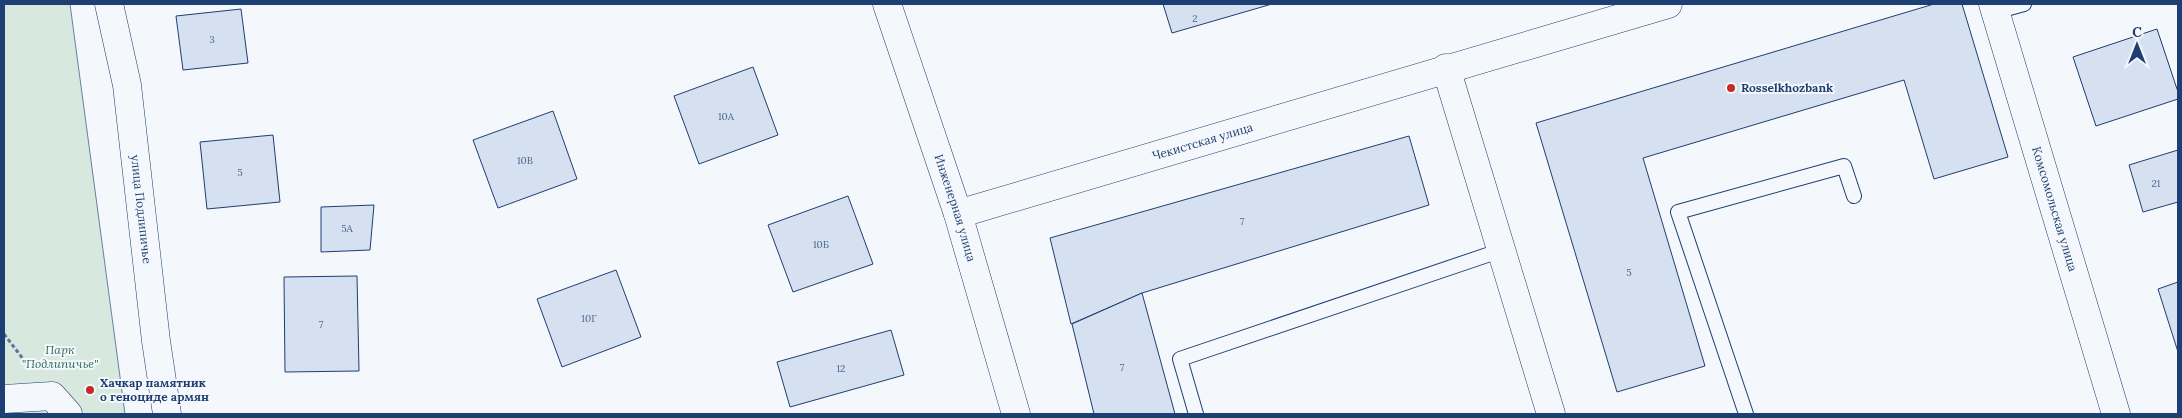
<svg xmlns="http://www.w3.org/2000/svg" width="2182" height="418" font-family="Lora,serif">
  <rect width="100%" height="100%" fill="#f4f7fb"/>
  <path fill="#d7e8df" stroke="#687fa3" d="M4,4h66l55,410h-121z"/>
  <g fill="#d5e0f0" stroke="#1d3f73">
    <path d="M1163,4h109l-100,29z"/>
    <path d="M1934,4h28l46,153 -74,22 -30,-99 -261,78 62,208 -88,26 -81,-269z"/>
    <path d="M241,9l7,54 -65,7 -7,-54z"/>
    <path d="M2157,29l21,63v7l-82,27 -23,-69z"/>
    <path d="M753,67l25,68 -79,29 -25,-68z"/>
    <path d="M553,111l24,68 -79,29 -25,-68z"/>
    <path d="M273,135l7,67 -73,7 -7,-67z"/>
    <path d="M1409,136l20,69 -287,88 -71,31 -21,-86z"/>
    <path d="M2178,150v52l-35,10 -14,-47z"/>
    <path d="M848,196l25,68 -80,28 -25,-67z"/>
    <path d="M374,205l-4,45 -49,2v-45z"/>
    <path d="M616,270l25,67 -79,30 -25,-68z"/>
    <path d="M357,276l2,95 -74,1 -1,-95z"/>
    <path d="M2178,282v70l-20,-63z"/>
    <path d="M1142,293l33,121h-81l-22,-90z"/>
    <path d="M891,330l13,45 -114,32 -13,-45z"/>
  </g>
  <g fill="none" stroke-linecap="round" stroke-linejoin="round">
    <defs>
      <g id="lane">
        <path d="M1995,12l29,-8"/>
        <path d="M1196,414l-16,-55 322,-109"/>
        <path d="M1746,414l-68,-202 166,-46 10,30"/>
      </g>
      <g id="street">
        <path id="s1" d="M109,4l18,81 29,256 11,73"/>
        <path id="s2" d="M1993,4l123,410"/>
        <path d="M1446,68l105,346"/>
        <path id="s3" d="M958,214l710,-210"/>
        <path d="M4,399l48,-3 16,18"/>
      </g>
      <g id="secondary">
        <path id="s4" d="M887,4l71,210 58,200"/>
      </g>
    </defs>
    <use href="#lane" stroke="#1d3f73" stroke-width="16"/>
    <use href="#street" stroke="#1d3f73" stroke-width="29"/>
    <use href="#secondary" stroke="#1d3f73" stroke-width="29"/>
    <path stroke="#5e769c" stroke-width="3" stroke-dasharray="4 2.5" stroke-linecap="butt" d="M4,334l26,34"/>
    <use href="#lane" stroke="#f4f7fb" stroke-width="14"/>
    <use href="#street" stroke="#f4f7fb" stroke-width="28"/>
    <use href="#secondary" stroke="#f4f7fb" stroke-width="28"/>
  </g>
  <g fill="#c62828" stroke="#f4f7fb" stroke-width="2">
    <circle cx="1731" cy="88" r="5"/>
    <circle cx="90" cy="390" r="5"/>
  </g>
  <g text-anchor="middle" stroke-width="4" stroke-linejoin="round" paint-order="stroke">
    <g font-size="10" fill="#4b6792">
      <text x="1195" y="22">2</text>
      <text x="212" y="43">3</text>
      <text x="726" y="120">10А</text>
      <text x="525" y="164">10В</text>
      <text x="240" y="176">5</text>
      <text x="2156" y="187">21</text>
      <text x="1242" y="225">7</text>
      <text x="347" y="232">5А</text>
      <text x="821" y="248">10Б</text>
      <text x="1629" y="276">5</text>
      <text x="589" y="322">10Г</text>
      <text x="321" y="328">7</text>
      <text x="1122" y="371">7</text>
      <text x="841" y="372">12</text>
    </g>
    <g font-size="12" font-weight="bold" fill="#1d3f73" stroke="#f4f7fb" text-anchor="start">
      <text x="1741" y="92">Rosselkhozbank</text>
      <text x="100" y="387">Хачкар памятник<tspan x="100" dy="14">о геноциде армян</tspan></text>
    </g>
    <g font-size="12" fill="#1d3f73" stroke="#f4f7fb">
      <text dy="4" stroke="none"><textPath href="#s3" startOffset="255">Чекистская улица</textPath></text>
      <text dy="4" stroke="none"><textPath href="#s4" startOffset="215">Инженерная улица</textPath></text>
      <text dy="4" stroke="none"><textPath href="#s1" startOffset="208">улица Подлипичье</textPath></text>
      <text dy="4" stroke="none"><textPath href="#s2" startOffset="214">Комсомольская улица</textPath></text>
    </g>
    <g font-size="12" font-style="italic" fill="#2c6c60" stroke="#f4f7fb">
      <text x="60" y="354">Парк<tspan x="60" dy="14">"Подлипичье"</tspan></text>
    </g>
  </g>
  <rect width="2182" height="418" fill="none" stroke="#1d3f73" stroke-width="10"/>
  <g transform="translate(2137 45)" stroke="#f4f7fb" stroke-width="4" paint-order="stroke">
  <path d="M0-4L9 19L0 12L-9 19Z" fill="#1d3f73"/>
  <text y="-8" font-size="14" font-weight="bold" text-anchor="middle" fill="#1d3f73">С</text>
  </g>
</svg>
